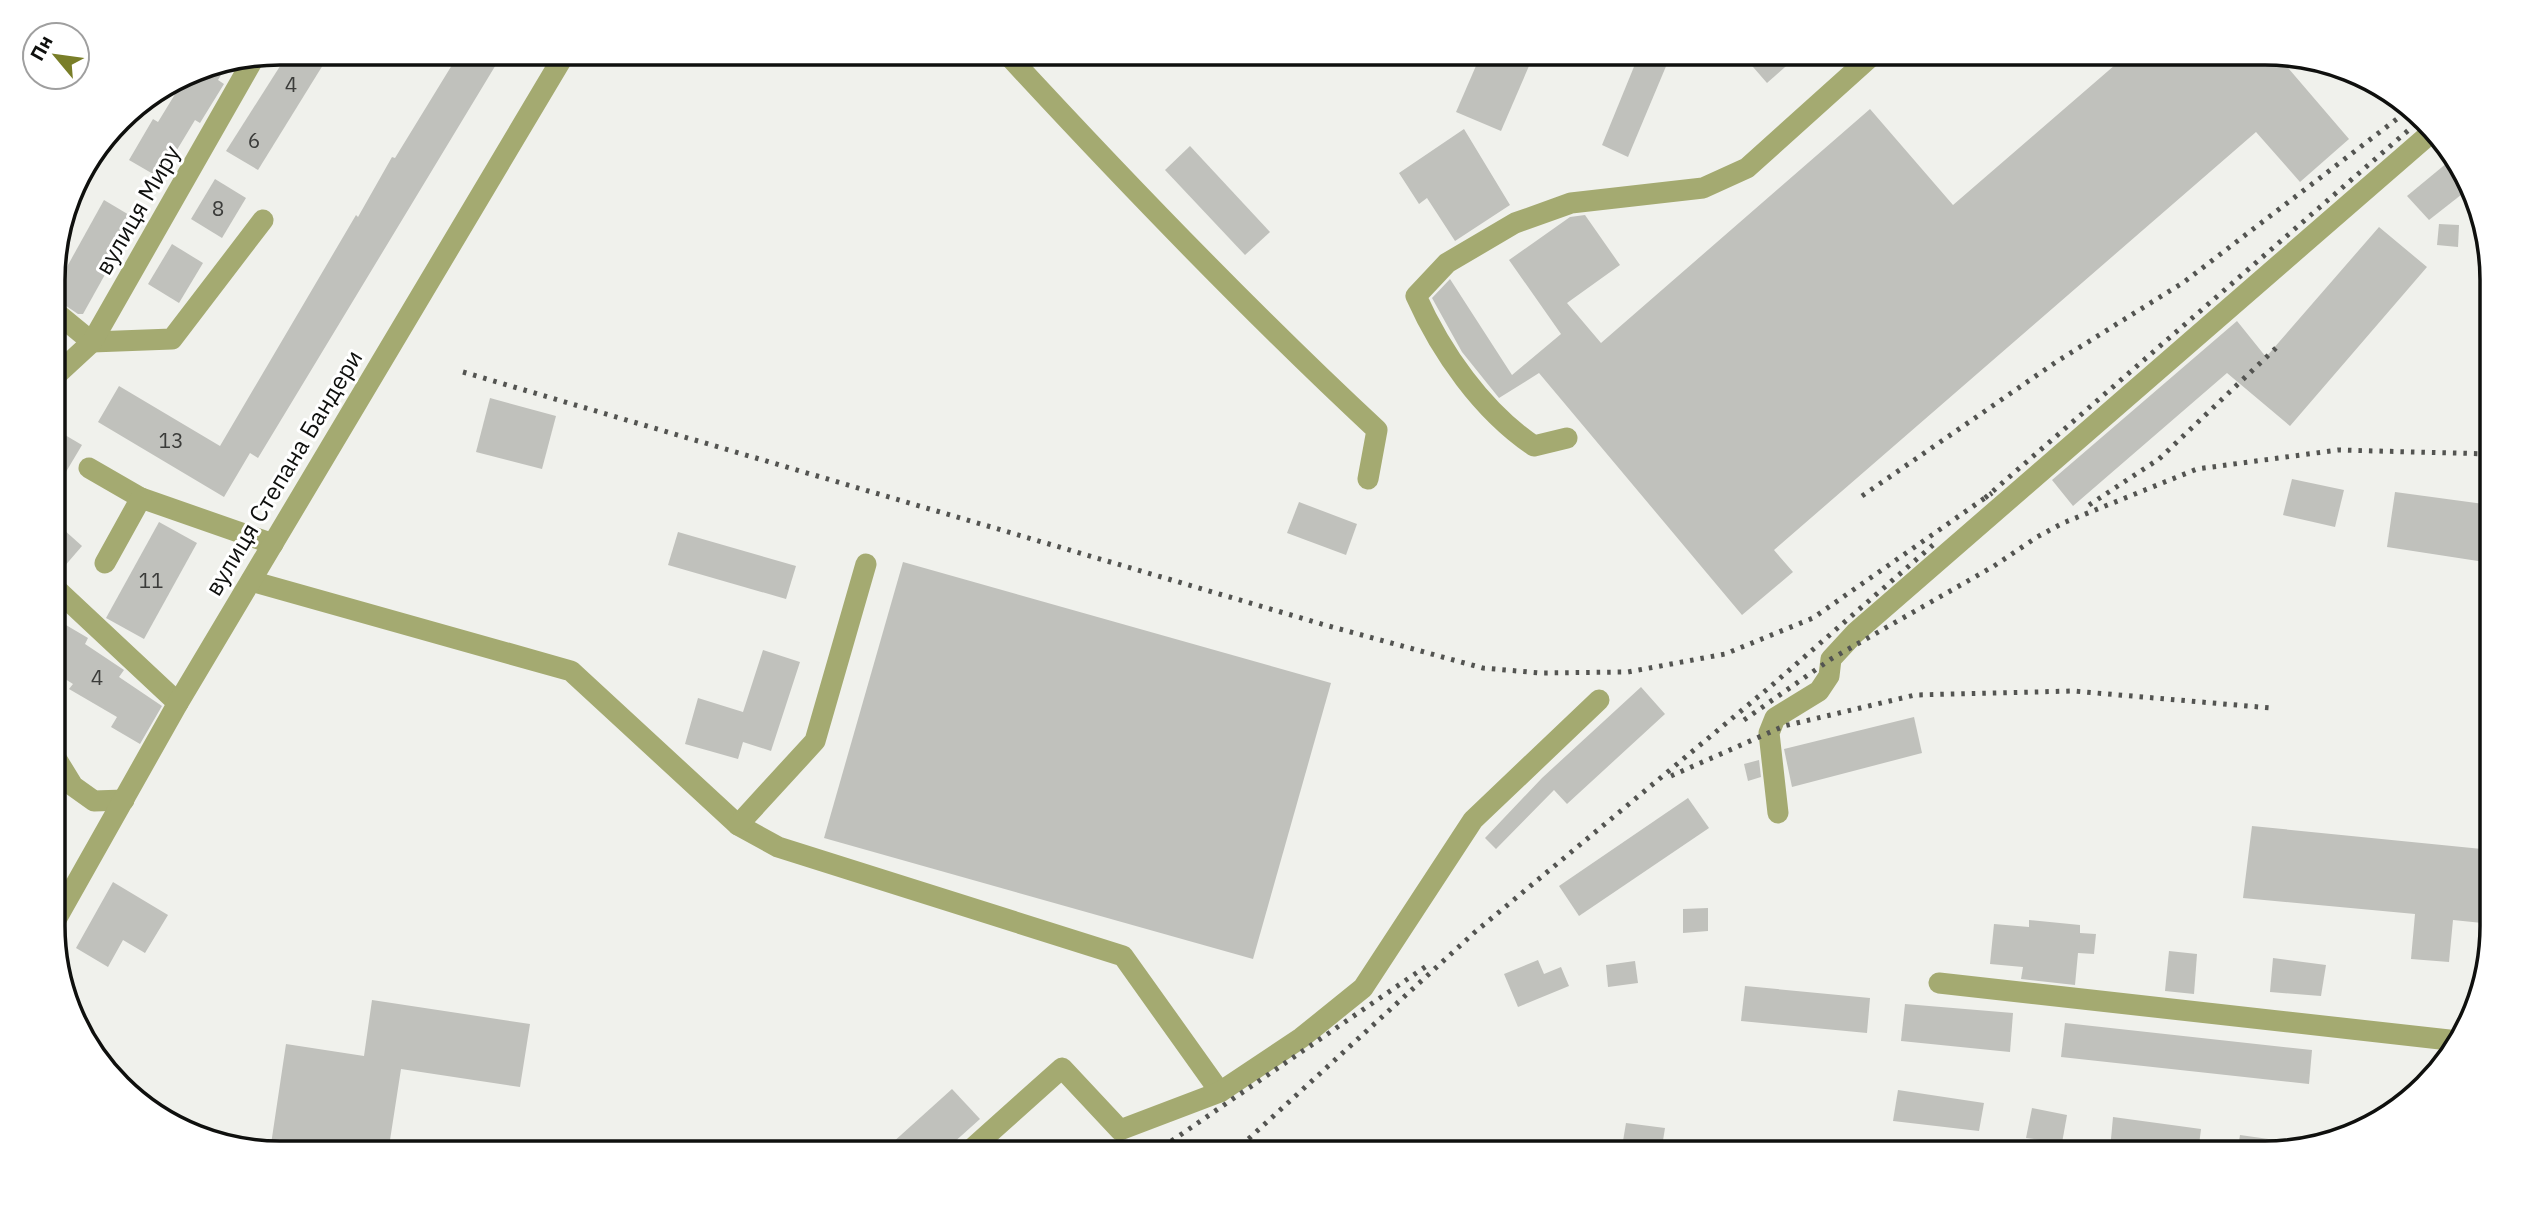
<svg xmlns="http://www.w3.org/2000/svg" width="2545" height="1206" font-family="'IBM Plex Sans',sans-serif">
  <rect width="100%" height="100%" fill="#f0f1ec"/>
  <g fill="#c0c1bc">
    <path d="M289,52h42l-73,118 -32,-19z"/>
    <path d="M460,52h19l18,11 -239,395 -8,-5 -26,44 -126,-75 21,-36 101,60 136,-231 2,2 34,-60 3,1z"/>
    <path d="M1482,52h53l-34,79 -45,-19z"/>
    <path d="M1640,52h32l-44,105 -26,-12z"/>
    <path d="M1740,52h62l-35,31z"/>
    <path d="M2130,52l147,3 72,84 -49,43 -44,-50 -482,418 19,22 -51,43 -203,-242 -40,25 -37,-46 -30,-54 18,-19 62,96 49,-41 -52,-74 61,-43 15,-2 35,50 -53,38 34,40 269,-234 83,96z"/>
    <path d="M228,63l-10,17 6,4 -24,39 -5,-3 -35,58 -31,-18 24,-41 5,3 30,-49z"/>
    <path d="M1464,129l46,76 -55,36 -28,-43 -8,6 -20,-31z"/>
    <path d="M1190,146l80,86 -25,23 -80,-85z"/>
    <path d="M2453,158l13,33 -37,29 -22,-24z"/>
    <path d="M215,179l31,19 -24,40 -31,-19z"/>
    <path d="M104,200l32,19 -53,95h-5l-25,-17v-5z"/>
    <path d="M2439,224l20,1 -1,22 -21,-2z"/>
    <path d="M2379,227l48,40 -137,159 -63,-53 -154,133 -21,-26 185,-159 29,36z"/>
    <path d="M172,244l31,19 -24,40 -31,-19z"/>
    <path d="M53,328l11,8 -11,19z"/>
    <path d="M490,398l66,18 -14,53 -66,-17z"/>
    <path d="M53,428l29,17 -28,47z"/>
    <path d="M2292,479l52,11 -9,37 -52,-12z"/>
    <path d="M2395,492l96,13v58l-104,-16z"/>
    <path d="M1299,502l58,22 -11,31 -59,-22z"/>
    <path d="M54,521l28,25 -19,22 -9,-8z"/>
    <path d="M159,522l38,21 -53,96 -38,-21z"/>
    <path d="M678,532l118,34 -10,33 -118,-34z"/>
    <path d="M903,562l428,121 -78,276 -429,-121z"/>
    <path d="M54,618l34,20 -3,6 39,26 -5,7 43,29 -22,38 -29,-17 6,-10 -48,-28 4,-5 -19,-12z"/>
    <path d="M763,650l37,12 -29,89 -28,-9 -5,17 -53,-15 13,-46 45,14z"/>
    <path d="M1641,687l24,27 -98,90 -13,-14 -58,59 -11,-11 57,-60z"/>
    <path d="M1914,717l8,36 -130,34 -8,-38z"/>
    <path d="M1759,760l2,17 -13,4 -4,-17z"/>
    <path d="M1688,798l21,30 -130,88 -20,-30z"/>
    <path d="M2252,826l240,24v74l-39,-4 -4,42 -38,-3 4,-45 -172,-16z"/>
    <path d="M113,882l55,33 -23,38 -22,-13 -15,27 -32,-19z"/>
    <path d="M1708,908v23l-25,2v-24z"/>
    <path d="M2029,920l51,5v8l16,1 -2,20 -16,-1 -3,32 -54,-6 2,-12 -33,-3 4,-40 35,3z"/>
    <path d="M2169,951l28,3 -3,40 -29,-3z"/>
    <path d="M2273,958l53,7 -5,31 -51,-4z"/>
    <path d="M1538,960l6,14 17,-7 8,19 -51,21 -14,-33z"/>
    <path d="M1635,961l3,22 -30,4 -2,-22z"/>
    <path d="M1745,986l125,12 -3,35 -126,-12z"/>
    <path d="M372,1000l158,24 -10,63 -119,-18 -13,84 -118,-2 16,-107 78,12z"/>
    <path d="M1905,1004l108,9 -3,39 -109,-11z"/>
    <path d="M2065,1023l247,27 -3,34 -248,-27z"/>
    <path d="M952,1089l28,30 -38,34h-61z"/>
    <path d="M1898,1090l86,13 -5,28 -86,-10z"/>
    <path d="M2032,1108l35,7 -5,28 -36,-5z"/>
    <path d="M2113,1117l88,12 -3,24 -88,-3z"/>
    <path d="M1626,1123l39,5 -4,25h-40z"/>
    <path d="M2240,1135l63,9v1l-24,8h-42z"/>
  </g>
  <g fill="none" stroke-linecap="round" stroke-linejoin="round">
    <g stroke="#a4aa71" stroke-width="21">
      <path d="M1005,52c120,130 243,258 372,378l-9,49"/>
      <path d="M53,310l39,32 80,-3 91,-119"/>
      <path d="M53,378l39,-36 162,-284"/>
      <path d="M1567,438l-33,8c-52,-35 -93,-94 -118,-150l31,-33 68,-40 56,-20 132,-15 44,-20 129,-116"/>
      <path d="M89,468l52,30 132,46"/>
      <path d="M105,563l36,-65"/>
      <path d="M251,581l320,90 167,154 40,22 345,109 97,136"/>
      <path d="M54,587l124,116"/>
      <path d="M54,755l19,31 21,15 30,-1"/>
      <path d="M1778,813l-9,-80 6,-15 44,-27 10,-15 2,-17 24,-26 577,-501"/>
      <path d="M738,825l77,-84 51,-177"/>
      <path d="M54,923l124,-220 388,-651"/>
      <path d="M1939,983l519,58"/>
      <path d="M967,1153l95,-85 58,62 100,-38 81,-54 62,-50 110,-168 126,-120"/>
    </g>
    <g stroke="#535451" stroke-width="5" stroke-dasharray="3.5 7" stroke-linecap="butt">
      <path d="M463,372l862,253 158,43 57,5 88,-1 97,-18 88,-36 179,-125"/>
      <path d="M1862,496l194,-134 128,-80 222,-170"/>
      <path d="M1985,498l434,-377"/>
      <path d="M2089,505l70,-46 117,-111"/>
      <path d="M1744,720l87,-61 163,-93 43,-29 26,-14 134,-54 141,-19 153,4"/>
      <path d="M1671,776l113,-50 131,-31 158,-4 198,17"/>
      <path d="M1154,1153l274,-188"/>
      <path d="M1233,1153l242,-221 296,-246 162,-141"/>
    </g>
  </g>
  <g text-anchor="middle" stroke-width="6" stroke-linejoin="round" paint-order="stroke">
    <g font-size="21" fill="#3b3c3a">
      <text x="291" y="92">4</text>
      <text x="254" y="148">6</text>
      <text x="218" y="216">8</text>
      <text x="171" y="448">13</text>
      <text x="151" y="588">11</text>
      <text x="97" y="685">4</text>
    </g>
    <g font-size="24" fill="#0f100e" stroke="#fff">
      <text transform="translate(138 210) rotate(-60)" y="8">вулиця Миру</text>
      <text transform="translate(284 473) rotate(-59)" y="8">вулиця Степана Бандери</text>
    </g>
  </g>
  <path d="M0 0H2545V1206H0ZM280 65H2265A215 215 0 0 1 2480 280V926A215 215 0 0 1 2265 1141H280A215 215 0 0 1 65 926V280A215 215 0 0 1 280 65Z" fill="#fff" fill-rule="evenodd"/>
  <path fill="none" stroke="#0f100e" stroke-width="3.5" d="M280 65H2265A215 215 0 0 1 2480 280V926A215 215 0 0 1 2265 1141H280A215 215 0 0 1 65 926V280A215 215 0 0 1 280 65Z"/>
  <g transform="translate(56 56) rotate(299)"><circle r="33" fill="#ffffff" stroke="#9f9f9f" stroke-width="2"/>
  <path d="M0-5L12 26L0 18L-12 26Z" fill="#797e28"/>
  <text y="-10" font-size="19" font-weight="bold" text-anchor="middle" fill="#0f100e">Пн</text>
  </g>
</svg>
